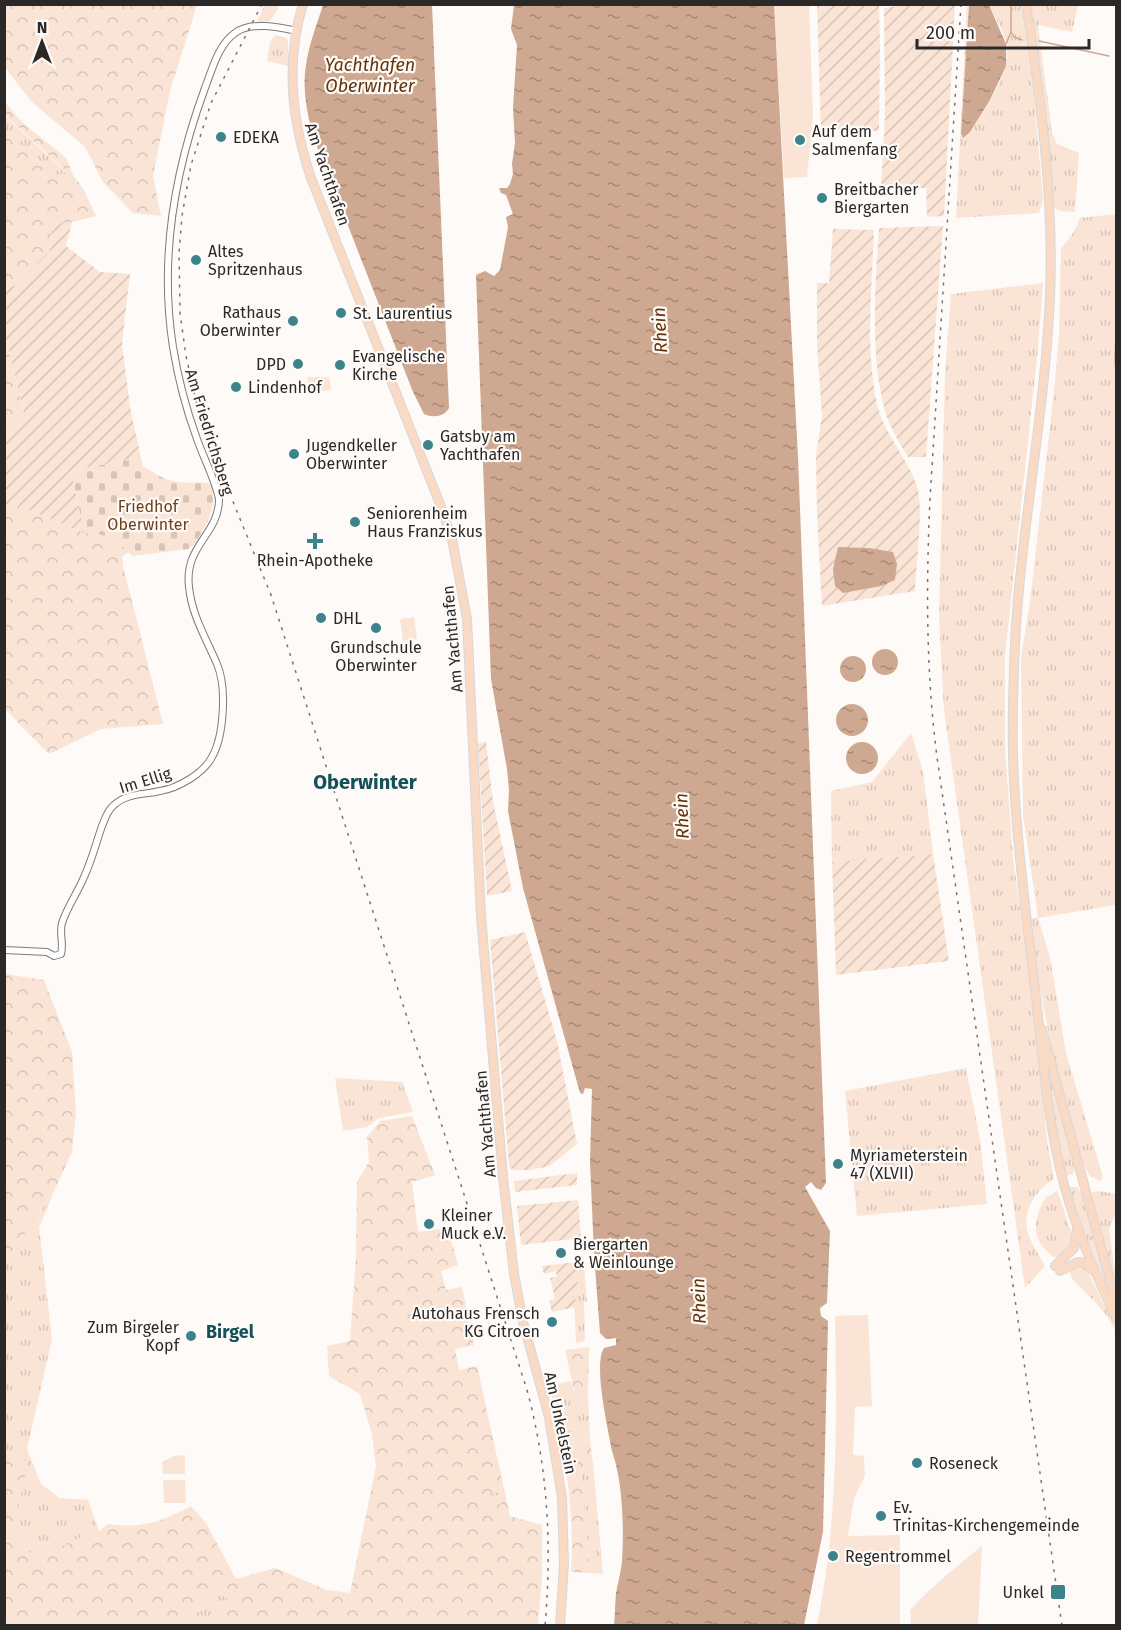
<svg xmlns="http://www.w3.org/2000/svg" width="1121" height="1630" font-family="'Fira Sans',sans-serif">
  <defs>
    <pattern id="grass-tufts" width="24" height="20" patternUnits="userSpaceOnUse" patternTransform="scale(1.5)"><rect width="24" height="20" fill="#fae4d6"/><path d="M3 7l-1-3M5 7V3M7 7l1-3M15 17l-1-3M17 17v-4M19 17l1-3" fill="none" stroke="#d6c4b8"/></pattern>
    <pattern id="forest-crowns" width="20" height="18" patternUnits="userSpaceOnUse" patternTransform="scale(1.5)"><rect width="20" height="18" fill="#fae4d6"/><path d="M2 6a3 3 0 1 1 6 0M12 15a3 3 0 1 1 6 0" fill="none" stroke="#d6c4b8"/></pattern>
    <pattern id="cemetery-stones" width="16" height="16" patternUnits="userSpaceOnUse" patternTransform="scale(1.5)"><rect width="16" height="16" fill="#fae4d6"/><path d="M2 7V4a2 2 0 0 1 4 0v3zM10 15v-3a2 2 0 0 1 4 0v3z" fill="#d6c4b8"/></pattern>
    <pattern id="garden-furrows" width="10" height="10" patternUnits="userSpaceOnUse" patternTransform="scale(1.5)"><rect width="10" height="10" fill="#fae4d6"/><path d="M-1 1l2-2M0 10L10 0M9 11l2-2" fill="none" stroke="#d6c4b8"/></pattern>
    <pattern id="water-ripples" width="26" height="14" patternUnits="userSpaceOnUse" patternTransform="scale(1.5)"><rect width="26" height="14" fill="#cea890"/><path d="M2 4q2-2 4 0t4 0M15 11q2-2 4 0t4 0" fill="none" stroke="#a78976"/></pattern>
  </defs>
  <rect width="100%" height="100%" fill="#fefaf7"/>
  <g fill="url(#grass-tufts)">
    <path d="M265,5h15l-10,16 -14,2z"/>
    <path d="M967,5h2l-8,128 9,-1c15,-23 42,-60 36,-89 -3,-13 -11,-26 -17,-38h32l13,89 9,106 -4,13 -83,5z"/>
    <path d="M1031,5h47l-6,27 -34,-7 14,108 5,11 22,9 -4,59 -15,-1 -6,-3 -9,-99z"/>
    <path d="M275,35l9,2 4,3v26l-21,-5 3,-19z"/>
    <path d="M4,115l64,59 -26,3 1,-13 -23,-15 -15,-15z"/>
    <path d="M1116,214v691l-78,13 12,39 16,96 37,124 -3,4 -11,-6 -6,-13h-2c-22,-80 -43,-160 -49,-243l6,-2 -15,-102 -2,-158 9,-55 24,-211 5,-56 2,-86 13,-17 6,-14z"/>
    <path d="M1043,283l-5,65 -33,308v92l8,110 20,145 14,137 7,39c-19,11 -34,35 -25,57 4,11 11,20 16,30l-20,22 -81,-578 -5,-91 6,-245 6,-80z"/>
    <path d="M911,733l12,38 10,83 -101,8 -1,-71 41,-9z"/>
    <path d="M1047,1059l28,108 -2,7 -7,2 -11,-50z"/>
    <path d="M966,1068l14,72 7,64 -130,12 -12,-125z"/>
    <path d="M335,1078l67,4 11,30 -34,6 -12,9 -24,4z"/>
    <path d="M56,1187l-17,40 13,112 -25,110 14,35 19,14 28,2 11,31 -30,11 -23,16 -18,-6 -13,-16 4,-79 -14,-8v-184z"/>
    <path d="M1069,1187h8l7,10 24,91 -27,-64z"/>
    <path d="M1057,1190l16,47 -3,8 -11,12h-5c-24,-16 -22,-41 -6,-62l2,1z"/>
    <path d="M1098,1191l18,3v19l-7,16 7,49v17l-26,-99 3,-4z"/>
    <path d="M577,1265h7l3,37h-3l1,39 -9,2 -2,-48h4z"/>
    <path d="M1076,1265l6,1 6,6 17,35 10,15 1,11c-9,-24 -29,-37 -45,-56l-1,-6z"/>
    <path d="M571,1381l4,13 13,2 2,44 -27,4 -14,-59z"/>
    <path d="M593,1464l10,110 -13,-1 -10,-103z"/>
    <path d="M499,1492l3,12h-20l-1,-4 2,-4z"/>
    <path d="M210,1593l17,4v10l-8,15 -14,-2 -7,-9 5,-11z"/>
  </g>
  <g fill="url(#forest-crowns)" fill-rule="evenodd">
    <path d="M5,4l192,1 -27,86 -17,85 8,40 -28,-3 -30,-31 -18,-35 -53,-45 -26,-33 -1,1z"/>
    <path d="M4,101l19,22 43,35 7,17 11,15 12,26 -24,6 -19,2 -3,27 -13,12 -11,24 -21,-2v-151l15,15 23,15 -1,13 26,-4 -63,-58z"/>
    <path d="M5,350h4l15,64 -19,17z"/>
    <path d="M4,505l23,4 57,24 11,-1 19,7 15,13 -7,4 1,10 40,158 -62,5 -52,25 -44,-45z"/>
    <path d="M5,974l39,6 28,72 4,62 -4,38 -16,35 -51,78z"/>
    <path d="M412,1116l23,59 -23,7 6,50 30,-4 10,37 -17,6 5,19 16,-3 12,58 -19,4 4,21 18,-4 33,150 32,9v52l-4,48h-533v-176l23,13 -10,47 -2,27 12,16 18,6 23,-16 30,-11 9,-7c34,5 53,-2 83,-18l15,17 30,56 39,-11 52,22 23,3 26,-127 -4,-32 -12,-40 -31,-18 -2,-30 23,-5 6,-85 1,-74 12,-20 -2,-25 13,-16zM499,1492l2,12 -19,-1 -1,-3 2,-4zM210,1593l17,4v10l-8,15 -14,-2 -7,-9 5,-11z"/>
    <path d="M589,1347l-1,49 -13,-2 -10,-44z"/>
    <path d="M590,1440l3,24 -13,6 10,103 -19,-1c3,-43 -2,-85 -8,-128z"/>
  </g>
  <path fill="url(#cemetery-stones)" d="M141,458l2,8c11,7 21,14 35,16 11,2 22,-2 33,2 5,20 0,34 -11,51 -3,6 -6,11 -12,14l-55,7c-16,-14 -25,-24 -49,-23l-13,-63z"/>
  <g fill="#fae4d6">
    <path d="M774,5h35l4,111 -6,61 -23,1z"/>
    <path d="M307,377h22l2,13 -22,2z"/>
    <path d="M414,617l3,22 -14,2 -3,-22z"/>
    <path d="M868,1315l4,91 -17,1 -2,48 11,1 1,20 -11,22 -6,38 52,-1v90h-83c21,-101 20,-206 18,-309z"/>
    <path d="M185,1455v19h-22l-1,-12 12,-6z"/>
    <path d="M163,1480h22l1,23h-22z"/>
    <path d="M982,1546l-4,79h-67l-1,-15c22,-24 47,-44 72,-64z"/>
  </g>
  <g fill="url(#garden-furrows)">
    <path d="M911,4l44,1 -11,211 -17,1 -1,-29h-45l4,-72 -1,-108z"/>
    <path d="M817,5h62l1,42 -1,84 -58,-2z"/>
    <path d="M72,222l-6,24 34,26 30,2 -8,69 8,64 11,51 -70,12 13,63 -57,-24 -23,-4 1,-74 19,-17 -15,-64h-4v-65l21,2 11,-24 13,-12 3,-27z"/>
    <path d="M943,226l-17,231h-18c-7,-12 -15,-24 -20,-37 -19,-55 -13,-134 -9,-192z"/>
    <path d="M833,229l41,1c-2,55 -9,120 3,174 7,30 30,53 40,82 7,22 -1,80 -2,105l-93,15 -5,-93 -1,-58 6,-40 -5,-70v-62h12z"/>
    <path d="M486,742l7,59 19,90 -25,5 -9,-153z"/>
    <path d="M933,854l16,107 -113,14 -4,-113z"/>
    <path d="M525,932l32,109 20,103 -27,22 -20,4h-18l-3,-5 -19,-225z"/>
    <path d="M577,1173v12l-62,7 -1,-11z"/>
    <path d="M578,1200l3,38 -60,7 -4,-39z"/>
    <path d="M577,1262l1,33 -3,1 1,11 -24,5 -3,-12 6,-1 -5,-21 7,-1 -1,-6 -12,3 -2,-8z"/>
  </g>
  <g fill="url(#water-ripples)">
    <path d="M323,5h109l17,403c-5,9 -16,10 -25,6l-11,-22 -100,-256c-6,-23 -11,-48 -7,-71 3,-21 11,-41 17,-60z"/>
    <path d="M514,5h260l24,452 28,726 -5,7 -5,-2 -5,-6 -6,5 25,44 -3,72 -7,5 1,8 7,5 -5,211 -19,93h-190c1,-10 1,-21 2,-32 2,-11 5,-21 6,-32 2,-32 1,-79 -10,-110 -4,-22 -19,-87 -8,-103l12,-3v-7l-10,1 -6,-6 -6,-79 -4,-92 2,-73 -7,-1 -2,6 -3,-1 -57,-205 -15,-77 1,-21 -2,-21 -16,-90 -15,-404 9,-4 9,5 6,-6 8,-43 -2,-10 7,-3 -7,-19 -5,-2 -2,-5h8l3,-4 3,-10 -1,-10 3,-21 -2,-35 4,-63 -6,-16z"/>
    <path d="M969,5h20l17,39v22l-16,34 -20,32 -7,6 -2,-5z"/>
    <path d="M838,547l31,1 24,4 4,12 -2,16 -14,6 -38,7 -8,-7 -2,-17z"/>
    <circle cx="885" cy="662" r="13"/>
    <circle cx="853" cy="669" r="13"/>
    <circle cx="852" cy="720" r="16"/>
    <circle cx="862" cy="758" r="16"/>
  </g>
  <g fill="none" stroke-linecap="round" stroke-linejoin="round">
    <g stroke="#cea890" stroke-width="1.5">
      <path d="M1012,33l2,4 8,3"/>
      <path d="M1039,41l70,15"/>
      <path d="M1006,44l5,-12v-28"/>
      <path d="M1116,335l-1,22 1,20"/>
    </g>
    <defs>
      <path id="minor" d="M4,950l43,2 7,4 7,-2c3,-10 -2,-21 1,-31 5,-16 16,-31 22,-46 8,-17 12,-34 18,-51 3,-7 5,-15 11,-20 13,-13 30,-11 47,-15 18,-3 43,-17 52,-34 12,-21 15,-70 5,-93 -11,-26 -25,-48 -28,-77 -5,-42 30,-52 30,-88 -4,-20 -15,-40 -22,-60 -11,-30 -19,-61 -24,-92 -14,-89 1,-175 32,-259 7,-18 13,-43 30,-55 16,-12 44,-6 62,-2"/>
      <g id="major">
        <path d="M303,4c-18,58 -11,118 8,174l129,326 12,35 15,80 14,297 22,261 11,97 9,48 26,95 13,81 2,66 -4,62"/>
        <path d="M1026,4c15,97 28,195 24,293 -5,116 -29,231 -35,346 -2,51 -4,103 0,154 4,67 13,133 21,200 7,64 12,129 29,191 12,45 32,88 51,130"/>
        <path d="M1042,1029l74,274"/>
        <path d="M1055,1266l19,-18 3,-18"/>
        <path d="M1060,1271l18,-9 6,1 10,8"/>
      </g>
    </defs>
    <use href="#minor" stroke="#7e7b78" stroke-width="8"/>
    <use href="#major" stroke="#d9d8d8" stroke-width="10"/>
    <use href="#minor" stroke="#fff" stroke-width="6"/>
    <use href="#major" stroke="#f8dac5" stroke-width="8"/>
    <g stroke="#777574" stroke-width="1.5" stroke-dasharray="3 6" stroke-linecap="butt">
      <path d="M262,4l-51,99 -20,62 -9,51 -3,37 1,60 6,43 10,45 16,49 59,145 256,795c21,78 25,155 18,236"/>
      <path d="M961,4l-31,495c-4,87 -4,172 7,258l125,869"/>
    </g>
  </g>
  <g fill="#3c838b" stroke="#fefaf7" stroke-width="2">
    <circle cx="221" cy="137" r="6"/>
    <circle cx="800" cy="140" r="6"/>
    <circle cx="822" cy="198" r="6"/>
    <circle cx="196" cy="260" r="6"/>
    <circle cx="341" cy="313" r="6"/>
    <circle cx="293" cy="321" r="6"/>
    <circle cx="298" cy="364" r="6"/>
    <circle cx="340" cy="365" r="6"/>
    <circle cx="236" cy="387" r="6"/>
    <circle cx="428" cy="445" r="6"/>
    <circle cx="294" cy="454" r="6"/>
    <circle cx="355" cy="522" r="6"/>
    <path d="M312 532h6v6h6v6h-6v6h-6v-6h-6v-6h6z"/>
    <circle cx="321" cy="618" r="6"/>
    <circle cx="376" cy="628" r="6"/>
    <circle cx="838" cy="1164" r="6"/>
    <circle cx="429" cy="1224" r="6"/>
    <circle cx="561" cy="1253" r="6"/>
    <circle cx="552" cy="1322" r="6"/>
    <circle cx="191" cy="1336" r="6"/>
    <circle cx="917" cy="1463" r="6"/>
    <circle cx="881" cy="1516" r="6"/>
    <circle cx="833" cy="1556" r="6"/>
    <rect x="1050" y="1584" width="16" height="16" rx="3"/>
  </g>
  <g text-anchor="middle" stroke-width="4.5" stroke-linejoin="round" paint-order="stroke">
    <g font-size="16" fill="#2a2928" stroke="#fefaf7" text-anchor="start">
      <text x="812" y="137">Auf dem<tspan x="812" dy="18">Salmenfang</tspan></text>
      <text x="233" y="143">EDEKA</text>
      <text x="834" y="195">Breitbacher<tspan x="834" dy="18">Biergarten</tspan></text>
      <text x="208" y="257">Altes<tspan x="208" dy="18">Spritzenhaus</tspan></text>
      <text x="281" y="318" text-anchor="end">Rathaus<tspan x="281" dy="18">Oberwinter</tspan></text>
      <text x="353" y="319">St. Laurentius</text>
      <text x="352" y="362">Evangelische<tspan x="352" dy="18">Kirche</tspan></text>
      <text x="286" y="370" text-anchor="end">DPD</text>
      <text x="248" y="393">Lindenhof</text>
      <text x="440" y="442">Gatsby am<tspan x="440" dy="18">Yachthafen</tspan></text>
      <text x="306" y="451">Jugendkeller<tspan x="306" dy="18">Oberwinter</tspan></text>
      <text x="367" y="519">Seniorenheim<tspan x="367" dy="18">Haus Franziskus</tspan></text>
      <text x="315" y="566" text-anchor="middle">Rhein-Apotheke</text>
      <text x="333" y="624">DHL</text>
      <text x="376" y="653" text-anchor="middle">Grundschule<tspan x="376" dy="18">Oberwinter</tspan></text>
      <text x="850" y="1161">Myriameterstein<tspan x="850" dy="18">47 (XLVII)</tspan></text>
      <text x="441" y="1221">Kleiner<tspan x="441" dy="18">Muck e.V.</tspan></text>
      <text x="573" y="1250">Biergarten<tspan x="573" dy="18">&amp; Weinlounge</tspan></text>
      <text x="540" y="1319" text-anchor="end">Autohaus Frensch<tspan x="540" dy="18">KG Citroen</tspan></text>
      <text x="179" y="1333" text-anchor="end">Zum Birgeler<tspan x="179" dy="18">Kopf</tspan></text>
      <text x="929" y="1469">Roseneck</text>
      <text x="893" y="1513">Ev.<tspan x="893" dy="18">Trinitas-Kirchengemeinde</tspan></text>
      <text x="845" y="1562">Regentrommel</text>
      <text x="1044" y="1598" text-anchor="end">Unkel</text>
    </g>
    <g font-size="16" fill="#2a2928" stroke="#fefaf7">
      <text transform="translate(328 174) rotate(71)" y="6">Am Yachthafen</text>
      <text transform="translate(210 432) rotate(73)" y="6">Am Friedrichsberg</text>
      <text transform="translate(452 639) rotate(-95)" y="6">Am Yachthafen</text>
      <text transform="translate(145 780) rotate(-17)" y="6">Im Ellig</text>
      <text transform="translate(485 1124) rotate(-95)" y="6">Am Yachthafen</text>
      <text transform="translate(561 1423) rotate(78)" y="6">Am Unkelstein</text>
    </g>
    <g font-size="16" fill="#703f18" stroke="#fefaf7">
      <text x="148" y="512">Friedhof<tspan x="148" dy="18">Oberwinter</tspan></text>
    </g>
    <g font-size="18" font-style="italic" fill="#64340b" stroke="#fefaf7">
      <text x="370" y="71">Yachthafen<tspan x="370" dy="21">Oberwinter</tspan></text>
      <text transform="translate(660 330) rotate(-93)" y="6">Rhein</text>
      <text transform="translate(682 816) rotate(-92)" y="6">Rhein</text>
      <text transform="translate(699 1301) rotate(-92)" y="6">Rhein</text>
    </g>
    <g font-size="18" font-weight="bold" fill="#155158" stroke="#fefaf7">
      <text x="230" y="1338">Birgel</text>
    </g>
    <g font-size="20" font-weight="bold" fill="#155158" stroke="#fefaf7">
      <text x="365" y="789">Oberwinter</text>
    </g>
  </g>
  <rect width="1121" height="1630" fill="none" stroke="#2a2928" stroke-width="12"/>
  <g transform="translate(42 42)" stroke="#fefaf7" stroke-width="4.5" paint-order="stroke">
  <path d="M0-4.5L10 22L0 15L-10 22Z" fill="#2a2928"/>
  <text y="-9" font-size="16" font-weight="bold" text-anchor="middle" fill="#2a2928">N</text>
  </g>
  <path d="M917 39v9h172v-9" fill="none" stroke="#2a2928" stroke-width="3"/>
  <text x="926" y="39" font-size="18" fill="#2a2928" stroke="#fefaf7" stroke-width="4.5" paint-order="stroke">200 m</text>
</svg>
